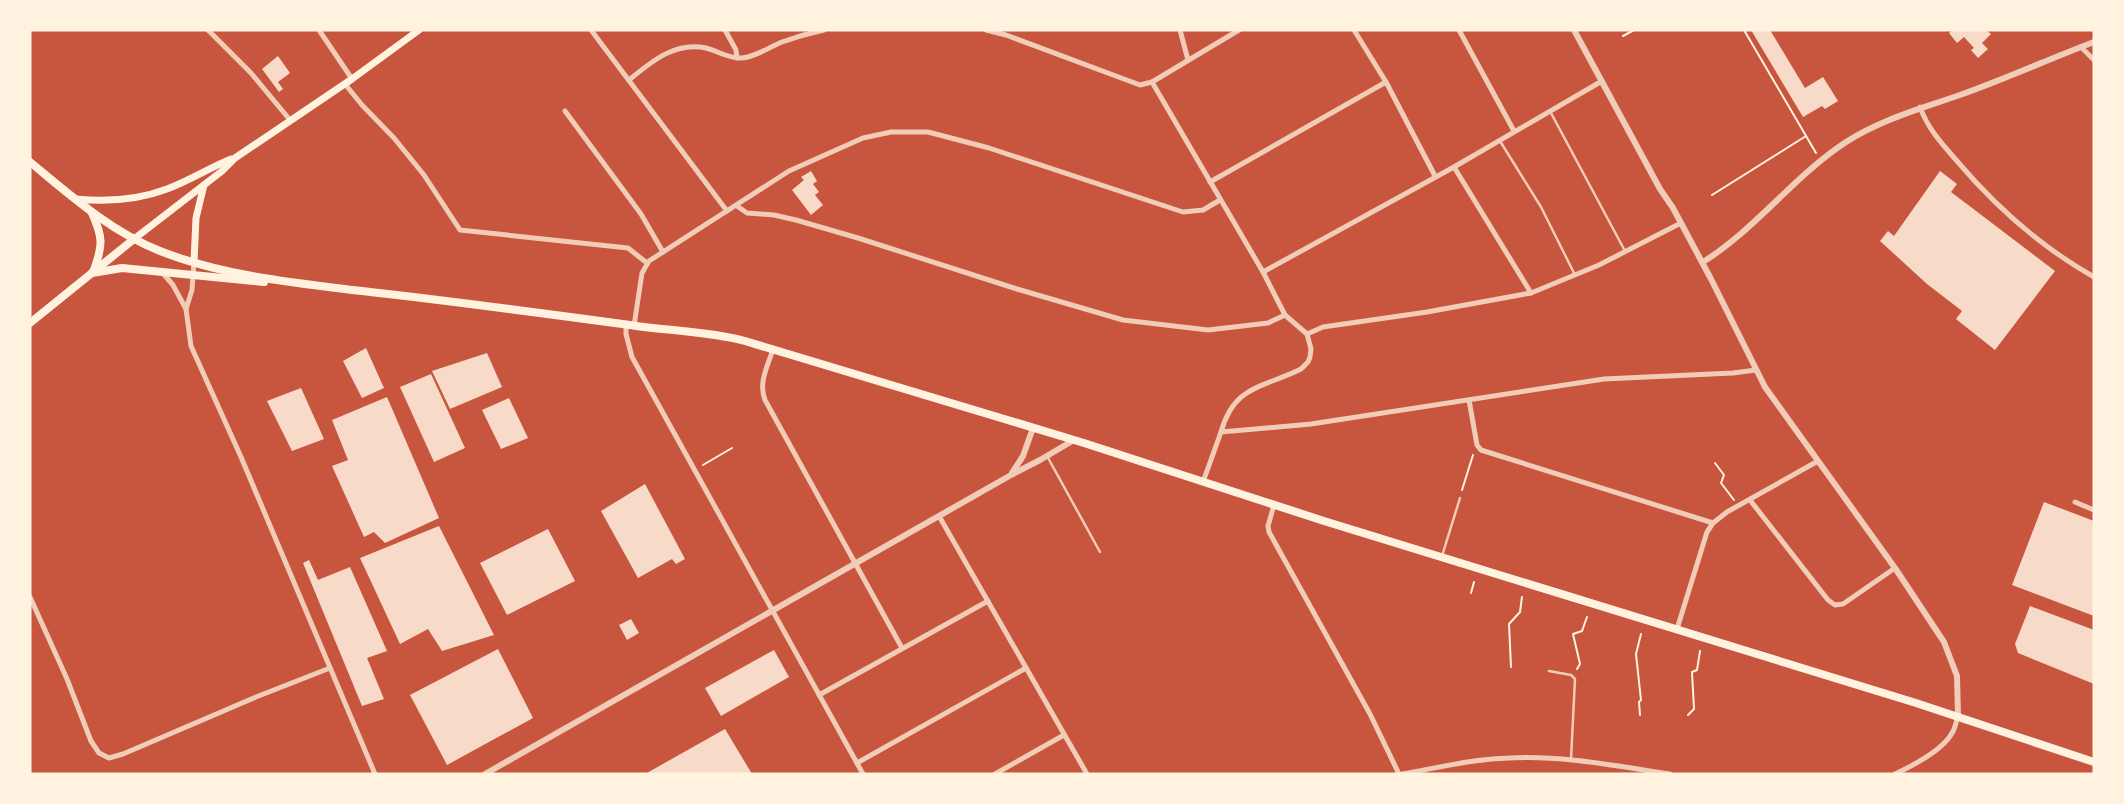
<svg xmlns="http://www.w3.org/2000/svg" width="2124" height="804" font-family="Mulish,sans-serif">
  <rect width="100%" height="100%" fill="#c8553d"/>
  <g fill="#f7dbc8">
    <path d="M1751,30h19l35,58 18,-11 15,24 -13,8 -3,-3 -19,11z"/>
    <path d="M1952,30h34l5,4 -9,9 6,6 -10,9 -7,-8 3,-2 -10,-11 -7,6 -8,-10z"/>
    <path d="M278,56l12,17 -12,9 5,7 -4,3 -17,-23z"/>
    <path d="M811,171l6,10 -4,3 6,8 -4,3 8,10 -12,10 -19,-25 12,-10 -3,-3z"/>
    <path d="M1940,171l17,13 -6,8 104,79 -60,79 -39,-31 6,-8 -35,-27 -47,-43 8,-10 6,5z"/>
    <path d="M366,348l18,40 -22,10 -19,-37z"/>
    <path d="M487,353l15,34 -52,22 -18,-38z"/>
    <path d="M431,374l34,74 -31,14 -34,-75z"/>
    <path d="M301,388l23,51 -32,12 -25,-50z"/>
    <path d="M387,397l52,121 -54,25 -11,-11 -10,5 -32,-71 16,-6 -16,-40z"/>
    <path d="M509,398l19,40 -27,11 -19,-39z"/>
    <path d="M645,484l40,75 -9,5 -4,-5 -34,19 -37,-67z"/>
    <path d="M2044,502l50,19v95l-82,-31z"/>
    <path d="M439,526l55,109 -52,16 -14,-22 -28,15 -40,-86z"/>
    <path d="M548,529l27,52 -68,34 -27,-52z"/>
    <path d="M309,560l9,20 32,-13 37,84 -20,7 17,41 -22,7 -59,-143z"/>
    <path d="M2030,606l64,24v54l-76,-31 -3,-9z"/>
    <path d="M631,619l8,14 -12,7 -8,-15z"/>
    <path d="M498,649l35,69 -86,47 -37,-70z"/>
    <path d="M774,650l15,27 -68,39 -16,-28z"/>
    <path d="M725,729l27,45h-107z"/>
  </g>
  <g fill="none" stroke-linecap="round" stroke-linejoin="round">
    <g stroke="#fff3e0" stroke-width="2">
      <path d="M1744,30l72,123"/>
      <path d="M1623,36l11,-6"/>
      <path d="M1712,195l94,-59"/>
      <path d="M1715,463l9,12 -3,8 13,17"/>
      <path d="M703,465l29,-17"/>
      <path d="M1462,490l11,-35"/>
      <path d="M1471,593l3,-11"/>
      <path d="M1511,667l-2,-43 11,-12 2,-15"/>
      <path d="M1577,669l3,-5 -7,-30 9,-3 5,-14"/>
      <path d="M1640,715l-1,-13 2,-2 -5,-46 5,-20"/>
      <path d="M1688,715l6,-6 -2,-37 5,-2 3,-19"/>
    </g>
    <g stroke="#f1ccb7" stroke-width="2.5">
      <path d="M1551,113l74,138"/>
      <path d="M1500,141l41,66 34,68"/>
      <path d="M1047,456l53,96"/>
      <path d="M1442,556l18,-58"/>
      <path d="M1549,671l22,4 4,4 -4,80"/>
    </g>
    <g stroke="#f1ccb7" stroke-width="5">
      <path d="M208,30l43,43 39,47"/>
      <path d="M319,30l33,49"/>
      <path d="M591,30l136,181"/>
      <path d="M725,30l11,20 1,8"/>
      <path d="M986,30l20,5 134,50 12,-3 87,-52"/>
      <path d="M1180,30l8,30"/>
      <path d="M1354,30l32,52 49,94"/>
      <path d="M1459,30l55,101"/>
      <path d="M2081,47l13,13"/>
      <path d="M629,80c22,-18 46,-39 77,-32 12,3 23,11 36,10 14,-1 27,-11 40,-16 14,-5 28,-9 42,-12"/>
      <path d="M1152,82l111,190 22,43 22,19 4,15 -1,8 -2,5 -7,7c-38,19 -67,16 -80,63"/>
      <path d="M345,84l17,21 32,33 30,37 36,55 168,18 19,15"/>
      <path d="M1920,107c8,22 22,37 37,54 39,46 84,86 137,116"/>
      <path d="M565,111l76,103 22,38"/>
      <path d="M1454,167l77,126"/>
      <path d="M1210,182l176,-100"/>
      <path d="M737,206l10,7 27,2 22,5 62,18 159,51 106,31 85,10 60,-7 17,-8"/>
      <path d="M194,262l-2,28 -6,19 5,37 50,111 134,317"/>
      <path d="M161,271l12,14 13,24"/>
      <path d="M1263,272l191,-105 148,-86"/>
      <path d="M626,325v9l6,23 231,417"/>
      <path d="M634,326l8,-53 7,-12 140,-90 74,-33 28,-6h37l61,16 194,64 20,-2 17,-10"/>
      <path d="M1307,334l16,-7 104,-15 104,-19 68,-28 82,-42"/>
      <path d="M773,349c-5,17 -15,33 -8,51l137,248"/>
      <path d="M1469,400l8,45 4,5 232,73"/>
      <path d="M1203,482l18,-50 90,-8 293,-45 129,-6 23,-3"/>
      <path d="M1750,500l78,100 7,5 8,-1 52,-36"/>
      <path d="M2075,502l19,8"/>
      <path d="M1274,505l-6,21 1,6 101,182 29,60"/>
      <path d="M939,516l148,258"/>
      <path d="M30,597l37,82 24,62 8,12 10,5 14,-4 133,-57 74,-29"/>
      <path d="M1677,629l30,-97 6,-9 14,-11 91,-51"/>
      <path d="M819,695l169,-94"/>
      <path d="M857,763l169,-95"/>
      <path d="M995,774l69,-39"/>
      <path d="M1402,774c35,-6 71,-15 107,-16 54,-3 107,8 161,16"/>
      <path d="M1895,774c17,-8 48,-24 57,-41 3,-4 4,-11 6,-17"/>
    </g>
    <g stroke="#f1ccb7" stroke-width="6">
      <path d="M1574,30l86,159 13,19 38,71 54,108 130,181 49,74 13,34 1,40"/>
      <path d="M1703,262c53,-33 91,-86 143,-120 36,-23 74,-33 114,-47 45,-16 89,-36 134,-53"/>
      <path d="M1012,473l11,-17 10,-28"/>
      <path d="M485,774l526,-299 29,-15 34,-20"/>
    </g>
    <g stroke="#fff3e0" stroke-width="7">
      <path d="M76,199c31,3 62,1 91,-10 22,-8 42,-21 64,-30"/>
      <path d="M134,239l88,-68 13,-13 117,-79 67,-49"/>
      <path d="M194,262l2,-44 8,-33"/>
    </g>
    <g stroke="#fff3e0" stroke-width="8">
      <path d="M30,162c40,33 81,70 130,89 63,25 136,32 202,40 90,10 179,22 268,34 38,6 77,6 115,16l339,102 240,78 592,182 178,59"/>
      <path d="M92,213c11,24 11,32 2,57"/>
      <path d="M92,273l30,-5 142,14"/>
      <path d="M30,323l104,-84"/>
    </g>
  </g>
  <rect width="2124" height="804" fill="none" stroke="#fff3e0" stroke-width="63"/>
</svg>
